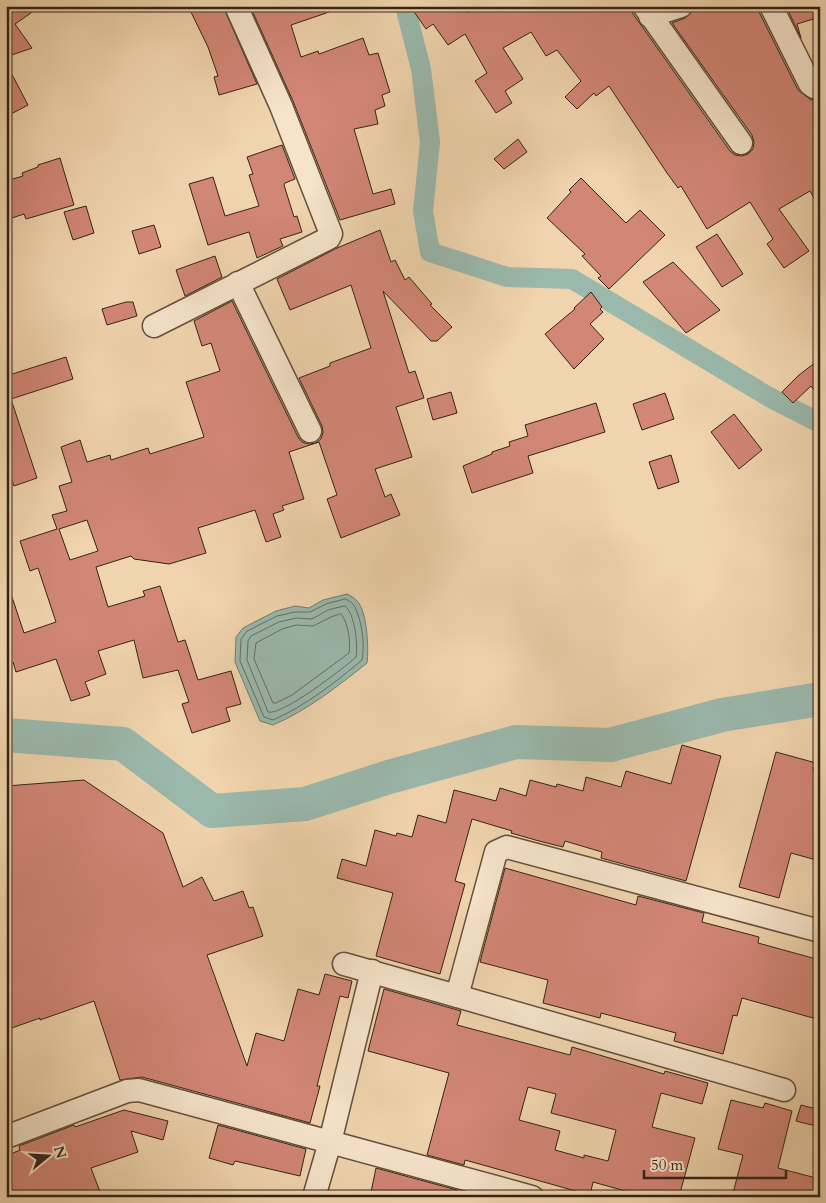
<svg xmlns="http://www.w3.org/2000/svg" width="826" height="1203" font-family="Cardo,serif">
  <rect width="100%" height="100%" fill="#f0d4ad"/>
  <filter id="stains"><feTurbulence type="fractalNoise" baseFrequency=".004" numOctaves="4"/><feColorMatrix values="0 0 0 0 .2 0 0 0 0 .09 0 0 0 0 .02 0 0 0 .5 -.17"/></filter>
  <radialGradient id="worn" r=".72"><stop offset=".6" stop-color="#630" stop-opacity="0"/><stop offset="1" stop-color="#630" stop-opacity=".3"/></radialGradient>
  <path fill="#9ab8ac" stroke="#717d71" d="M347,594c4,2 8,4 10,7 10,9 12,48 10,62 -29,23 -59,47 -94,62l-13,-4 -25,-59 1,-25 7,-9 33,-17 19,-5 14,2 14,-8z"/>
  <g fill="none" stroke-linecap="round" stroke-linejoin="round">
    <g stroke="#666e62" stroke-width="1">
      <path d="M346,599c3,2 7,4 9,8 7,15 10,37 7,53 -26,22 -57,46 -89,60l-9,-3 -24,-56 1,-22 6,-8 30,-15 18,-4h15l16,-8z"/>
      <path d="M345,606c10,7 13,39 11,51 -12,11 -74,59 -88,55l-21,-52 1,-19 3,-5 28,-14 17,-4 16,1 16,-9z"/>
      <path d="M341,614c7,8 10,28 8,39l-57,42 -16,8h-3l-19,-44 2,-16 26,-14 14,-4 17,1 18,-9z"/>
    </g>
    <path stroke="#9ab8ac" stroke-width="20" d="M405,6l16,63 9,73 -7,69 7,41 77,25 65,2 197,118 51,26"/>
    <path stroke="#9ab8ac" stroke-width="34" d="M6,735l117,9 89,67 93,-7 84,-27 127,-35 94,3 112,-30 98,-16"/>
  </g>
  <g fill="#d28676" stroke="#332418" fill-rule="evenodd">
    <path d="M6,6h35l-26,18 17,24 -26,9z"/>
    <path d="M188,6h35l34,78 -38,11 -5,-18 4,-1 -10,-29z"/>
    <path d="M250,6h88v3l-47,16 10,32 17,-6 1,3 44,-16 6,17 9,-2 12,39 -8,3 3,11 -10,4 3,14 -24,5 19,65 18,-5 4,15 -55,16 -47,-119z"/>
    <path d="M410,6h53l4,7 9,-7h155l2,8 8,11 89,126 5,4 7,1 6,-2 5,-5 1,-7 -2,-7 -80,-112 13,-5 7,-6 15,-6h51l1,6 39,78 13,10 9,-1v110l-10,-18 -31,18 30,42 -25,17 -17,-24 6,-5 -23,-37 -43,27 -26,-43 -3,2 -11,-15 -58,-87 -13,10 -2,-3 -17,16 -12,-12 16,-16 -24,-31 -11,6 -15,-24 -28,16 20,31 -18,12 7,12 -16,10 -21,-32 12,-8 -22,-39 -17,11 -15,-21 -7,5z"/>
    <path d="M786,6h34v11l-23,7 4,14z"/>
    <path d="M6,63l22,42 -17,9 -5,-10z"/>
    <path d="M518,139l9,13 -23,17 -10,-10z"/>
    <path d="M282,145l13,34 -10,4 -1,2 10,32 3,-1 5,16 -22,7 3,7 -26,12 -8,-26 -41,13 -19,-61 24,-7 12,39 34,-10 -10,-31 4,-1 -6,-17z"/>
    <path d="M60,158l14,47 -48,14 -2,-5 -18,6v-39l17,-5 -1,-3 16,-6v-2z"/>
    <path d="M581,178l45,45 14,-13 25,25 -56,54 -11,-11 3,-2 -19,-20 3,-2 -38,-36 24,-26 -2,-2z"/>
    <path d="M86,206l8,27 -21,7 -9,-28z"/>
    <path d="M154,225l7,22 -22,7 -7,-23z"/>
    <path d="M380,230l11,32 4,-2 10,20 4,-3 23,27 -2,1 22,22 -15,14h-6l-48,-50 26,82 6,-2 9,27 -28,9 16,50 -37,12 10,28 6,-3 9,21 -59,23 -14,-39 10,-4 -18,-53 -30,10 15,47 -22,7 2,4 -11,4 8,23 -15,5 -11,-32 -57,18 8,25 -37,11 -35,-5 -3,-3 -35,11 12,40 37,-11 -2,-5 17,-5 18,56 7,-2 13,40 33,-9 10,33 -15,4 4,13 -38,12 -10,-29 7,-2 -11,-32 -35,8 -9,-38 -36,11 8,23 -21,8 5,13 -19,6 -15,-42 -40,13 -3,-10 -7,3v-77h3l15,45 32,-11 -18,-54 -8,3 -10,-30 37,-12 -5,-14 15,-4 -8,-25 13,-4 -11,-35 19,-7 7,22 23,-7 1,5 37,-12 2,6 54,-17 -18,-55 34,-11 -9,-28 -9,3 -8,-25 38,-20 66,136 4,5 7,2 7,-1 5,-4 2,-7 -1,-6 -23,-48 31,-12v-3l41,-15 -20,-63 -61,25 -13,-31 60,-31zM87,520l11,31 -28,9 -11,-31z"/>
    <path d="M717,234l26,40 -21,13 -26,-40z"/>
    <path d="M215,256l7,21 -37,19 -9,-26z"/>
    <path d="M673,262l47,48 -34,23 -43,-51z"/>
    <path d="M591,292l11,15 -2,2 3,3 -13,12 14,15 -30,30 -29,-35 30,-25 -1,-1z"/>
    <path d="M126,302h7l4,14 -30,9 -5,-16z"/>
    <path d="M66,357l7,22 -62,20 26,79 -23,8 -8,-24v-86z"/>
    <path d="M820,359v39l-9,-12 -18,17 -11,-11 17,-17z"/>
    <path d="M451,392l6,21 -24,7 -6,-21z"/>
    <path d="M665,393l9,26 -32,11 -9,-26z"/>
    <path d="M596,403l9,29 -77,24 5,17 -61,20 -9,-27 29,-12v-2l18,-6 -1,-4 19,-6 -3,-11z"/>
    <path d="M734,414l28,36 -23,19 -28,-37z"/>
    <path d="M671,455l8,27 -21,7 -9,-27z"/>
    <path d="M682,745l39,11 -35,125 -85,-23 1,-6 -37,-11 -2,6 -24,-6 -28,-8 1,-2 -40,-12 -17,62 10,3 -25,90 -64,-18 17,-63 -56,-15 5,-19 24,7 9,-36 21,6 1,-3 15,4 6,-22 28,8 8,-33 42,11 4,-13 26,8 4,-16 26,7 1,-3 26,7 3,-14 35,10 5,-16 45,13z"/>
    <path d="M776,752l40,11 -3,7 7,2v89l-29,-8 -12,45 -40,-11z"/>
    <path d="M84,780l79,53 20,54 19,-10 12,24 29,-10 6,17 4,-1 10,29 -56,19 40,111 9,-33 28,8 14,-52 21,6 6,-21 27,7 -4,17 -8,-2 -23,90h3l-10,37 -168,-46 -22,3 -26,-79 -54,19v-2l-34,12v-244z"/>
    <path d="M505,868l131,37 2,-9 66,17 -2,9 57,15 -1,6 62,17v60l-78,-22 -5,18 -4,-1 -10,39 -49,-13 2,-8 -75,-20 -1,5 -57,-15 5,-23 -68,-18z"/>
    <path d="M384,989l77,22 -4,14 113,30 2,-8 92,27 1,-3 43,12 -6,21 -41,-11 -9,34 43,11 -16,59h-32l-54,-15 -3,13 -125,-35 -1,5 -37,-10 22,-82 -81,-22zM528,1087l28,7 -5,19 65,17 -8,31 -24,-6v3l-29,-8 5,-19 -41,-11z"/>
    <path d="M731,1100l32,8 2,-5 27,8 -14,57 42,11 -3,18h-85l11,-42 -25,-6z"/>
    <path d="M801,1105l19,5v17l-24,-6z"/>
    <path d="M124,1110l44,11 -5,19 -32,-9 7,21 -47,16 11,29h-96v-41l14,-6 -1,-4 55,-21 1,2z"/>
    <path d="M218,1125l88,24 -6,27 -65,-15 -2,4 -24,-7z"/>
    <path d="M376,1168l81,22 -1,7h-86z"/>
  </g>
  <g fill="none" stroke-linecap="round" stroke-linejoin="round">
    <defs>
      <g id="minor">
        <path d="M644,6l97,137"/>
        <path d="M771,6l39,78 4,3 6,-1"/>
        <path d="M650,16l31,-10"/>
        <path d="M238,283l72,148"/>
        <path d="M154,326l175,-88 2,-4 -50,-128 -45,-100"/>
        <path d="M344,964l113,32"/>
        <path d="M784,1090l-327,-94 39,-144 11,-5 313,84"/>
        <path d="M6,1137l121,-46 12,-1 393,107"/>
        <path d="M314,1197l16,-55 42,-171"/>
      </g>
    </defs>
    <use href="#minor" stroke="#62503d" stroke-width="25"/>
    <use href="#minor" stroke="#f5e3ca" stroke-width="22"/>
  </g>
  <rect width="826" height="1203" fill="none" stroke="#f0d4ad" stroke-width="25"/>
  <rect x="8" y="8" width="811" height="1188" fill="none" stroke="#332418" stroke-width="2.5"/>
  <rect x="12" y="12" width="801" height="1178" fill="none" stroke="#332418"/>
  <g transform="translate(48 1156) rotate(72)" stroke="#f5e3ca" stroke-width="4" paint-order="stroke">
  <path d="M0-4L9 19L0 12L-9 19Z" fill="#332418"/>
  <text y="-8" font-size="14" font-weight="bold" text-anchor="middle" fill="#332418">N</text>
  </g>
  <path d="M644 1170v8h142v-8" fill="none" stroke="#332418" stroke-width="2.5"/>
  <text x="651" y="1170" font-size="15" fill="#332418" stroke="#f5e3ca" stroke-width="4" paint-order="stroke">50 m</text>
  <rect width="100%" height="100%" filter="url(#stains)"/>
  <rect width="100%" height="100%" fill="url(#worn)"/>
</svg>
